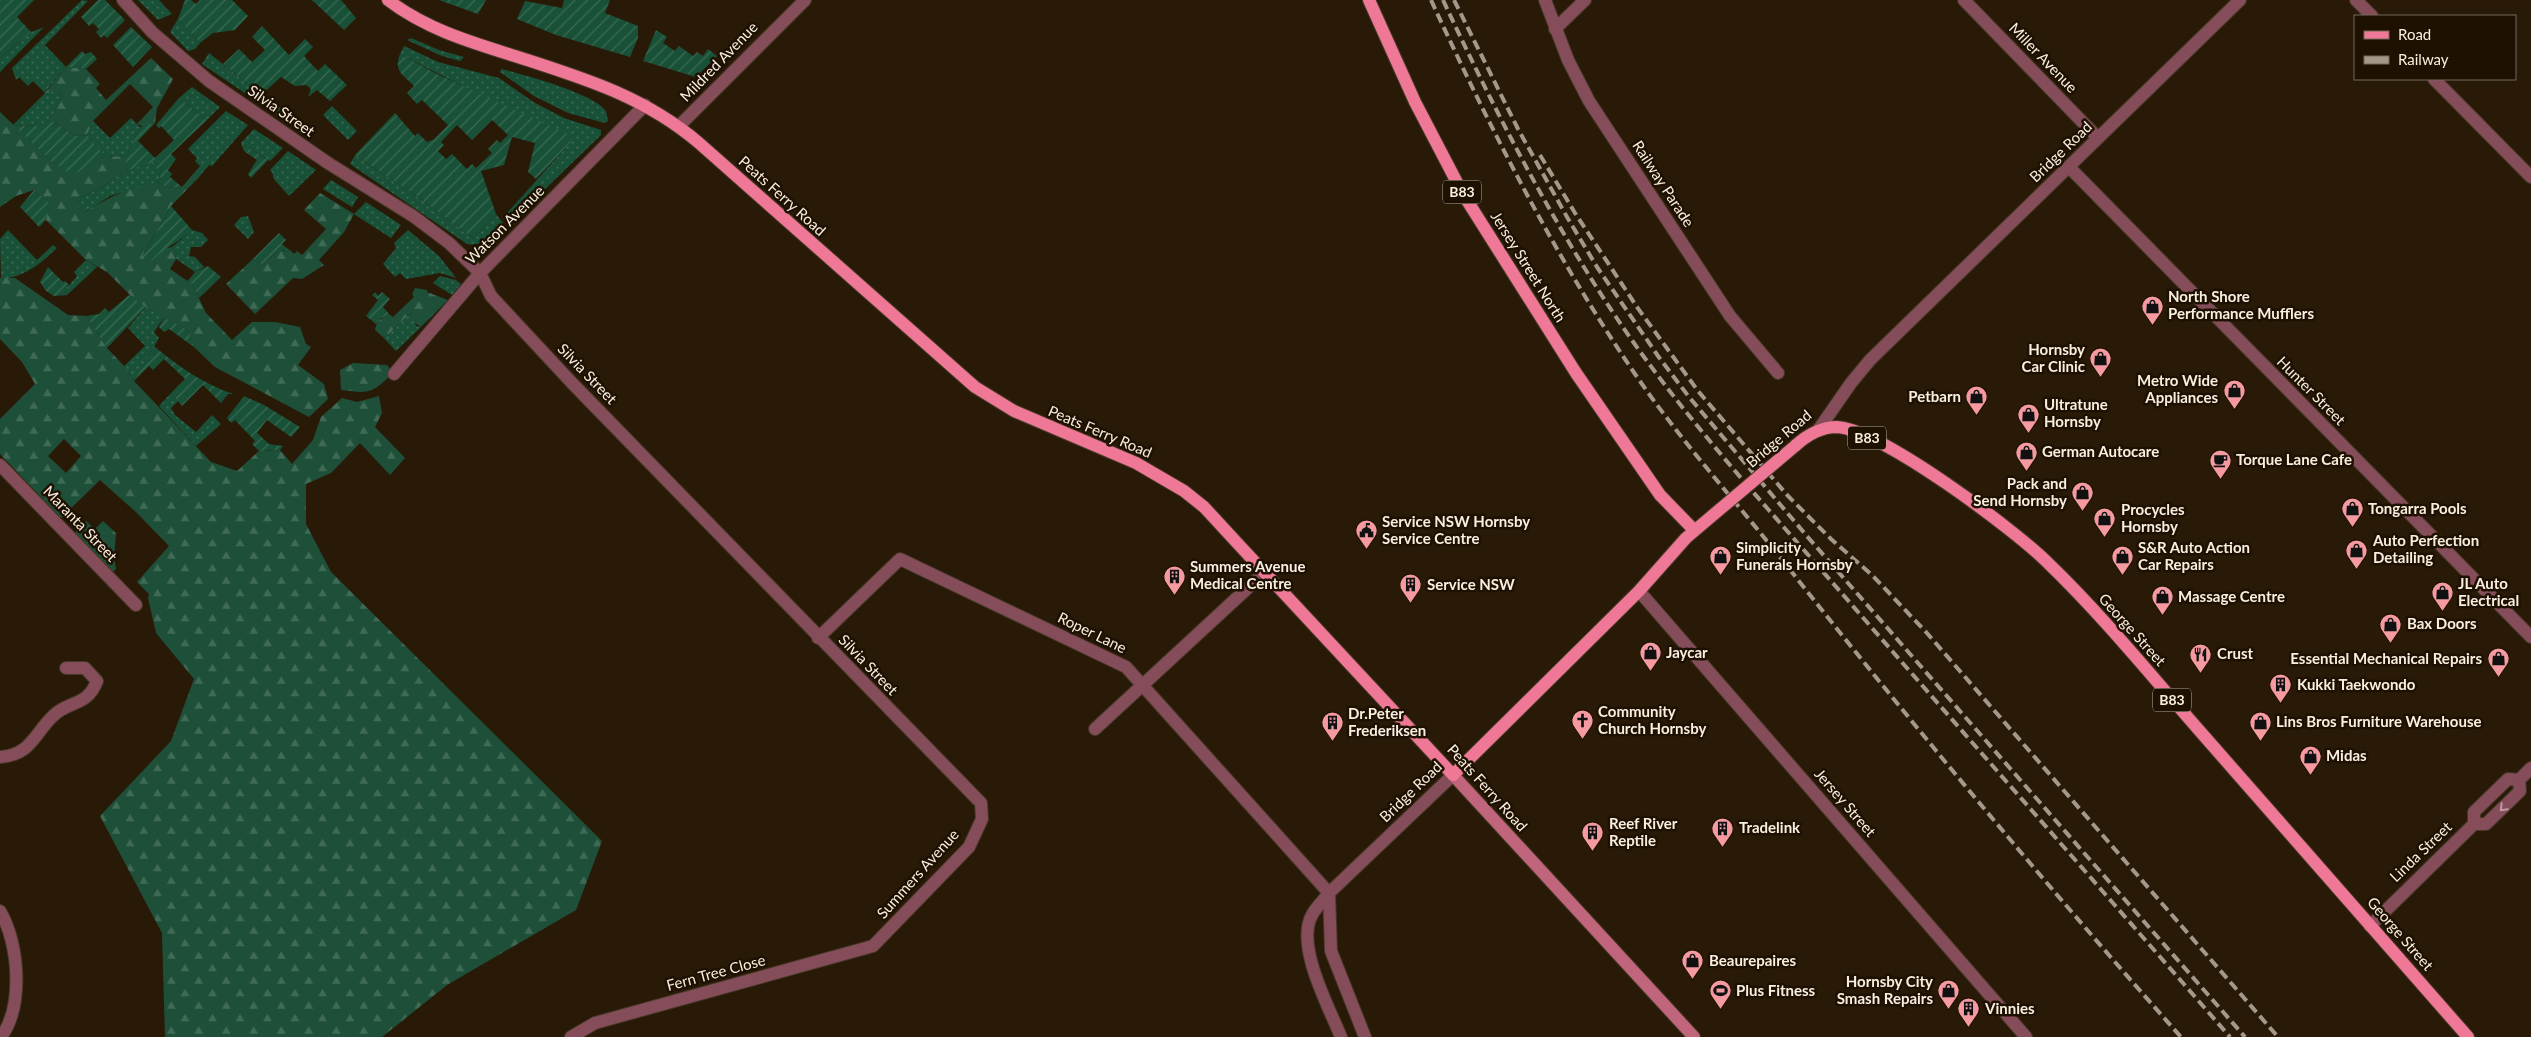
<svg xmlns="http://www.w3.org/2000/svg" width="2531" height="1037" font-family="Lato,sans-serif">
  <defs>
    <pattern id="grass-dots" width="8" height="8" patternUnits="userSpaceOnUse" patternTransform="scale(1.25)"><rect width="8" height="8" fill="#185137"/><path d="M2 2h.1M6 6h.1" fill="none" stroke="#3a6a54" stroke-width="1.8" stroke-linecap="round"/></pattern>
    <pattern id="forest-firs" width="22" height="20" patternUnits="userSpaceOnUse" patternTransform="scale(1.25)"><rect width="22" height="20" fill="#1e5039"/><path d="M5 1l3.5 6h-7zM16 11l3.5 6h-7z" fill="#3f6a55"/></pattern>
    <pattern id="garden-furrows" width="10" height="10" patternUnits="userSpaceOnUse" patternTransform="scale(1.25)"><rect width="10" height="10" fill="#185137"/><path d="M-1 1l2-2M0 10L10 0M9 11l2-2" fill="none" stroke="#3a6a54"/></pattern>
  </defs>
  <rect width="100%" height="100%" fill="#291a08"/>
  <g fill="url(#grass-dots)">
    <path d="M82,0l6,1 -43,44 21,22 -21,25 14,-1 3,6 -12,23 -12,6 -25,-1 32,-32 -12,-12 -5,5 -9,-9 -3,3 -4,-12z"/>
    <path d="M138,0h21l13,14 -14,6z"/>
    <path d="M178,19l22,24 -5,6 -7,2 -18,-19z"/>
    <path d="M44,27l-42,43 -2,3v-15l31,-26z"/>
    <path d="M411,38l28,12 25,7 -4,4 -18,-5 -35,-16z"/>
    <path d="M404,46l34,16 61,16 36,25 29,15 37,12v5l-87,84 -6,-7 63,-70 -171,-88z"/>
    <path d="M209,53l52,42 31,20 -5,7 -85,-58z"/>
    <path d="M501,69c24,6 91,24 105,42l2,10 -3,2 -37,-10 -34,-17 -34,-24z"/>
    <path d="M192,87l28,20 -13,13 -28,-22z"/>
    <path d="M332,106l25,25 -9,9 -25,-25z"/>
    <path d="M226,111l22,14 -36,41 -3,-1 -10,12 -5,-4 6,-7 -5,-5 2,-3 -9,-9z"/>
    <path d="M131,118l9,9 -14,30 -21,-1 -18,-21 6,-14 17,17z"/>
    <path d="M254,129l29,19 -13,13 -29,-18z"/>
    <path d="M288,151l28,19 -27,26 -16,-18v-4l-3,-4z"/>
    <path d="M355,155l60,40 58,43 23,-24 9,12c-11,9 -23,21 -38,18l-117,-80z"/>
    <path d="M154,161l7,18 -4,3 -47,14 -26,17 -6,-5v-10l19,-8 29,-19z"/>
    <path d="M331,180l27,17 -6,10 -29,-18z"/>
    <path d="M366,202l35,23 -10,13 -37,-24z"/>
    <path d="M248,216l6,16 -6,7 -14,-14 7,-8z"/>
    <path d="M8,230l29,30 16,-15 4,3c-17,16 -32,29 -56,31l-1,-40z"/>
    <path d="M192,230l10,3 6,7 -7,7h-10l-2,9 6,1 9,10 -9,5 -19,-13 -4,-12z"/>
    <path d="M408,230l31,26 17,22 -16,-5 -34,6 -6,-6 -5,4 -12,-13 13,-16 -2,-5z"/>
    <path d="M86,260l11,7 -30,28 -2,-5 12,-14 -3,-4z"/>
    <path d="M440,276l16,4 5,4 -9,11 -19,-12z"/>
    <path d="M146,307l18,10 -10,15 5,6 -25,43 -10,-15 21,-20 -17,-18z"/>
    <path d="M411,312l5,14 5,1 -25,24 -13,-14 4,-1z"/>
    <path d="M171,393l7,8 -7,7 4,7 21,17 16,-17 9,9 -25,22 -37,-40z"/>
  </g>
  <g fill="url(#forest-firs)" fill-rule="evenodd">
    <path d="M151,58l22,21 -16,29 -2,15 -10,4 -8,-3 16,-17 -23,-23 -37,37 -6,14 -11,1 -26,-16 12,-23 -3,-6 -14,2 21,-26 20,2 14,15 -4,4 10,12z"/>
    <path d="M0,112l52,50 19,12 34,-18 21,1v14l-29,19 -19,8v10l6,5c26,-17 43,-24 73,-31l10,6 15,-1 12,-14 5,4 -28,29 -28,49 9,6 11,-12 9,-2 4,12 -6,10 22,15 14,29 26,27 20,-18h23l25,5 6,17 5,3 -13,18 26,19 4,15 -19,18 -94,-50 -21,-20 -5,-16 -51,-28 -31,-31 -21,-12 -40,-40 3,-16 -15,-14 -18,6 -16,11z"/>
    <path d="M320,193l34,21 -10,18 -25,28 5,5 -22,14 -9,-1 -38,36 -29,-30 27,-25 9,6 16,-14 12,-1 4,4 3,-3 5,4 24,-26 -22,-19z"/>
    <path d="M0,278h15l53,37 18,1 21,32 17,18 10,15 77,81 26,9 22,-20 21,-1 12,14 21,-24 8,-23 21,-19 15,4 22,-6 3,17 -7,14 30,31 -15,17 -30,-32 -29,30 -25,11v40l25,48 271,269 -26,69 -129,75 -65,52h-217l-3,-104 -62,-117 71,-75 23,-62 -38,-46 -8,-35 1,-4 -12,-12 32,-36 -32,-33 -37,-33 -39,38 -61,-64v-35l35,-35 -13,-22 -22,-23zM64,439l17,17 -15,17 -18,-17z"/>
    <path d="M415,288l12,2v2l21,8 -27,27 -8,-5 -2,-10 -24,24 -4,1 -8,-7c2,-10 6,-12 15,-15l3,2 21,-20 -2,-3z"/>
    <path d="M353,363l34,2 6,8c-21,20 -22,21 -52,17l-1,-20z"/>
    <path d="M86,521l9,8 8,-8 13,12 -2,25 2,11 -3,3 -38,-39z"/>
  </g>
  <g fill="url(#garden-furrows)" fill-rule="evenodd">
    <path d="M0,0h34l-17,17 14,15 -31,26z"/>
    <path d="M98,0h7l20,20 -18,18 -3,-3 -3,3 -5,-6 3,-3 -6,-6 -4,3 -8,-9z"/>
    <path d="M185,0h6l5,4 4,-4h32l16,16 -13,14 -22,3 -13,10 -22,-24z"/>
    <path d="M312,0h29l15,18 -12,12z"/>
    <path d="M439,0h47l-8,14z"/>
    <path d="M564,0h46l-5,13 33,13v12l-8,19 -74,-22 -39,-16 8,-18 37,7z"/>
    <path d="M262,26l27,29 16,-16 8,8 -9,9 14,15 7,-7 22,21 -17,16 -13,-11 -9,7 3,-8 -5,-4 -11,1 -14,-9 -20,18 -38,-31 16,-15 13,13 13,-12 -13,-13z"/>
    <path d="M131,27l21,20 -19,20 -20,-22z"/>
    <path d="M656,30l11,7 -4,6 12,8 4,-5 14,10 4,-4 6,4 5,-7 9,7 -21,21 -53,-16z"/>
    <path d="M82,51l3,3 6,-2 6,7 -11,10 -20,-2z"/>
    <path d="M400,54l39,21 131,60 1,7 -35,37 -8,-7 7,-29 -23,-6 -8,28 -23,6 15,43 -23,24 -58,-43 -60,-40 40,-42 20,23 3,-3 9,9 6,-2 15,-15 -26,-25 -5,4 -10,-11 7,-7c-10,-11 -21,-14 -14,-32zM492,120l16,15 -8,8 -3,-3 -9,9 4,4 -16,15 -4,-4 -5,5 -15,-15 -6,5 -8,-8 6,-6 -3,-3 16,-17 15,15z"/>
    <path d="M179,98l28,22 -36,34 5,5 -8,11 4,4 -2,3 12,10 -15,1 -10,-6 4,-3 -7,-17 -28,9v-14l14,-30 15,-4 -17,18 17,17 19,-18 -13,-14 -2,2 -3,-3z"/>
    <path d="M50,120l26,16 11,-1 18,21 -33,19 -20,-13 -39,-37 25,1z"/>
    <path d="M241,143l27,17 -17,18 -3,-4 9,-14 -13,-9z"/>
    <path d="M34,190l16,14 -4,16 -7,7 -19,-20z"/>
    <path d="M171,206l21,24c-13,12 -28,18 -40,31l-7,-1 -2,-5z"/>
    <path d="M279,233l7,7 -4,4 7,6 -11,1 -16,14 -9,-6z"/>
    <path d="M208,266l13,11 -22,21 -7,-14 -5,-2 8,-10z"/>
    <path d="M48,267l15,15 2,-1 4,4 -4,5 2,5 -13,1 -8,-5 -6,-9z"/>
    <path d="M375,292l3,4 4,-4 8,7 -7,8 7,8 -9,3 -5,6 -10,-8 12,-16 -6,-5z"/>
    <path d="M129,295l17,12 -39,41 -21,-32 13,-2 6,-6 4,4z"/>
    <path d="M164,317l25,14 5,16 -25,-18 -5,3 -5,-5z"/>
    <path d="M154,346c25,21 48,37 79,48h-5l-7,9 -18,-18 -21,21 -11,-13 14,-14 -21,-20 -11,11 -4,-4 -15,15z"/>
    <path d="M244,396l20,9 36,22 -9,10 -24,-17 -10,13 12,11 14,2 -3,4 -21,1 -7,-7 3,-3 -20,-21 -4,3 -4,-5z"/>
  </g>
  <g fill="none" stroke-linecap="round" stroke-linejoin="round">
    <defs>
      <g id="minor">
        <path d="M123,0l29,32 57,49 119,82 85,53 36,27 31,30 11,23 81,87 409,420 1,16 -13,28 -96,99 -278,77 -24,14"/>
        <path d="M1545,0l23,60 21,41 141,215 48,57"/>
        <path d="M1964,0l134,138"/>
        <path d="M2356,0l16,16"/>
        <path d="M1555,29l30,-29"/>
        <path d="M2434,79l97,98"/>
        <path d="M679,126l126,-126"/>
        <path d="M2069,167l462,470"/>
        <path d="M394,374l86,-101 165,-168"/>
        <path d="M1819,429l32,-46 19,-23 370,-360"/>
        <path d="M0,465l136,140"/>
        <path d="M1639,591l387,446"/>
        <path d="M818,638l82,-79 226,108 203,226"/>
        <path d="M1095,729l170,-157"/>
        <path d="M0,757c31,-2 34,-23 53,-41 16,-16 34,-9 44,-35l-12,-13h-19"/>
        <path d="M2474,824v-12l34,-33 11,1 12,-12"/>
        <path d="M1329,893l2,58 34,86"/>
        <path d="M0,911c19,32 24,95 1,126"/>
        <path d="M2370,926l104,-102h12l34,-33 -1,-11"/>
        <path d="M1341,1037c-12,-30 -46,-92 -29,-122 4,-8 12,-15 17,-22l124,-118"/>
      </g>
      <path id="secondary" d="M1453,775l241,262"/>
      <g id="primary">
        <path d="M388,0c38,29 82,42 127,56 68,22 129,40 184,87l276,244 39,24 122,52 48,28 20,16 36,39 213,229 186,-184 47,-53 33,-28"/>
        <path d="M1369,0l46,102 48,92 113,179 84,122 34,35"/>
        <path d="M1795,446c12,-11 25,-19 42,-19 43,2 178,103 211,136 56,54 106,116 157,174 88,100 175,200 263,300"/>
      </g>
    </defs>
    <use href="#minor" stroke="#463827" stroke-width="14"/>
    <use href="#secondary" stroke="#463827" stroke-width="14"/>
    <use href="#primary" stroke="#463827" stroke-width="14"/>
    <use href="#minor" stroke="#854c59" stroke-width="12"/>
    <use href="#secondary" stroke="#c0657b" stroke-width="12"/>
    <use href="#primary" stroke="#ee7895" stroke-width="12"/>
    <g stroke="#a4988a" stroke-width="4" stroke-dasharray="10 5" stroke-linecap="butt">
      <path d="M1431,0c59,128 124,257 204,374 45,66 99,125 148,187 128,162 261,322 398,476"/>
      <path d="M1443,0c51,109 106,217 173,317 67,100 150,189 229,280 128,147 257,293 385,440"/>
      <path d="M1454,0l64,129 49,88 30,50 61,89 31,41 117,138 439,502"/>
      <path d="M1540,155l35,58 62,94 61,84 90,105 43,43 41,36 54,57 352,405"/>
    </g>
    <defs>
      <path id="primary-bridge" d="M1719,510l76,-64"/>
    </defs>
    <use href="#primary-bridge" stroke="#463827" stroke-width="14" stroke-linecap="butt"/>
    <use href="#primary-bridge" stroke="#ee7895" stroke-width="12"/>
  </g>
  <defs><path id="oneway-chevron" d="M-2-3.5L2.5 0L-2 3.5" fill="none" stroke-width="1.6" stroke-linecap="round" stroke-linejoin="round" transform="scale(1.25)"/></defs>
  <use stroke="#be9d9e" href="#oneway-chevron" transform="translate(2503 808) rotate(135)"/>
  <defs>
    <symbol id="shop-pin" viewBox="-11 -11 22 30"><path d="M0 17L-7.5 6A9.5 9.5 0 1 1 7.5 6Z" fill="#f49aa0" stroke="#1f1101"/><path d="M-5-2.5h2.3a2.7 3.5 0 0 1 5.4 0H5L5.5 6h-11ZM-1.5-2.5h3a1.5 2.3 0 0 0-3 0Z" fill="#111"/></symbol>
    <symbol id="cafe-pin" viewBox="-11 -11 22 30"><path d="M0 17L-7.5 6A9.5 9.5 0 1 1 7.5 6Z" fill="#f49aa0" stroke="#1f1101"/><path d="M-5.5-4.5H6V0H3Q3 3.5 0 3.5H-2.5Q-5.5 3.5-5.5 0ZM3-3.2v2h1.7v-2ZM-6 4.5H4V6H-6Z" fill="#111"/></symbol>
    <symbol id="civic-pin" viewBox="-11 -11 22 30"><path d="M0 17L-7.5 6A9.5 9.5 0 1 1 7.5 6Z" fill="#f49aa0" stroke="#1f1101"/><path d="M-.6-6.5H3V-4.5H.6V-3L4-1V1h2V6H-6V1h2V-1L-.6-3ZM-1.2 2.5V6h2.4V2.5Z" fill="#111"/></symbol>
    <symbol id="building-pin" viewBox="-11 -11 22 30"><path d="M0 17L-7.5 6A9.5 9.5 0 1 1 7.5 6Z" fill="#f49aa0" stroke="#1f1101"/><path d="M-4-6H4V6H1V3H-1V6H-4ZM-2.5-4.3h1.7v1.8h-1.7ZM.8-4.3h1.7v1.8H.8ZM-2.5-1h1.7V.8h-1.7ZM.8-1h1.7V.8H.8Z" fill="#111"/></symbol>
    <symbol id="restaurant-pin" viewBox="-11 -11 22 30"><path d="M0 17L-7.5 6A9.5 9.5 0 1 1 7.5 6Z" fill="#f49aa0" stroke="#1f1101"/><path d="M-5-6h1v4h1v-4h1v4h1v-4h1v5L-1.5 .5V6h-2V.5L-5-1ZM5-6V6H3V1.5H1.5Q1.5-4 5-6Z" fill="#111"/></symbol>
    <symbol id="church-pin" viewBox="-11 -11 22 30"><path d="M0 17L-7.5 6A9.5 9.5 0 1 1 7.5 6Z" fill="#f49aa0" stroke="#1f1101"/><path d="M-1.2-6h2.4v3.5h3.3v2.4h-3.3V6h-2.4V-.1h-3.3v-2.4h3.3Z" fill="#111"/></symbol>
    <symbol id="stadium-pin" viewBox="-11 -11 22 30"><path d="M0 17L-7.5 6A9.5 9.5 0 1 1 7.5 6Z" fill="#f49aa0" stroke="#1f1101"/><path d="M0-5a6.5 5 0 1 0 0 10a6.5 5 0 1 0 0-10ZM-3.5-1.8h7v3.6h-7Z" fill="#111"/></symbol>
  </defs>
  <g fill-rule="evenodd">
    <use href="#shop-pin" x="2140" y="294" width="25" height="34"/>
    <use href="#shop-pin" x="2088" y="346" width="25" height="34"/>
    <use href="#shop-pin" x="2222" y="378" width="25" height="34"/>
    <use href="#shop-pin" x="1964" y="384" width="25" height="34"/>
    <use href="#shop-pin" x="2016" y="402" width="25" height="34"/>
    <use href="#shop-pin" x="2014" y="440" width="25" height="34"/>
    <use href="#cafe-pin" x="2208" y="448" width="25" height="34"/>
    <use href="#shop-pin" x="2070" y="480" width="25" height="34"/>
    <use href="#shop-pin" x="2340" y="496" width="25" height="34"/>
    <use href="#shop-pin" x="2092" y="506" width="25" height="34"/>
    <use href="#civic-pin" x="1354" y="518" width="25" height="34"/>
    <use href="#shop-pin" x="2344" y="538" width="25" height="34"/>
    <use href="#shop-pin" x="1708" y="544" width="25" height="34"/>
    <use href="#shop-pin" x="2110" y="544" width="25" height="34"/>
    <use href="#building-pin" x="1162" y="564" width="25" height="34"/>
    <use href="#building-pin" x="1398" y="572" width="25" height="34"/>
    <use href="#shop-pin" x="2430" y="580" width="25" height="34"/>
    <use href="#shop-pin" x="2150" y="584" width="25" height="34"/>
    <use href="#shop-pin" x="2378" y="612" width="25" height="34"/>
    <use href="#shop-pin" x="1638" y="640" width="25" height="34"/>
    <use href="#restaurant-pin" x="2188" y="642" width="25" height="34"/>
    <use href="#shop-pin" x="2486" y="646" width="25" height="34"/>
    <use href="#building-pin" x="2268" y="672" width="25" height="34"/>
    <use href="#church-pin" x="1570" y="708" width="25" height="34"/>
    <use href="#shop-pin" x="2248" y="710" width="25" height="34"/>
    <use href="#building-pin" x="1320" y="710" width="25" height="34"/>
    <use href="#shop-pin" x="2298" y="744" width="25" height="34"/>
    <use href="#building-pin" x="1710" y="816" width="25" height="34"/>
    <use href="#building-pin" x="1580" y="820" width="25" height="34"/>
    <use href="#shop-pin" x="1680" y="948" width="25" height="34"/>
    <use href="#stadium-pin" x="1708" y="978" width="25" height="34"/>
    <use href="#shop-pin" x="1936" y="978" width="25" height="34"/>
    <use href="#building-pin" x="1956" y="996" width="25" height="34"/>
  </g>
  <g text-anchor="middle" stroke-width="5" stroke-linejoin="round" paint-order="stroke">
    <g fill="#1f1101" stroke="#b7ac9e" stroke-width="1">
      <rect x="1443" y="180.5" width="38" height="23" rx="4"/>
      <rect x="1848" y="426.5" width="38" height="23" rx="4"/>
      <rect x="2153" y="688.5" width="38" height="23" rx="4"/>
    </g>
    <g font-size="14" font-weight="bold" fill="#f8eee2">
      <text x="1462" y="197">B83</text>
      <text x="1867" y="443">B83</text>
      <text x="2172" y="705">B83</text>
    </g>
    <g font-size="15" fill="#f8eee2" stroke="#1f1101">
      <text transform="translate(2043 58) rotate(46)" y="5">Miller Avenue</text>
      <text transform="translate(719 62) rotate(-46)" y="5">Mildred Avenue</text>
      <text transform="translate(281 111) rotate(35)" y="5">Silvia Street</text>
      <text transform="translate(2061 152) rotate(-44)" y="5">Bridge Road</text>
      <text transform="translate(1663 184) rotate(57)" y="5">Railway Parade</text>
      <text transform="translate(782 196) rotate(42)" y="5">Peats Ferry Road</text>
      <text transform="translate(505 225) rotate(-45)" y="5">Watson Avenue</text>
      <text transform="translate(1528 267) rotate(58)" y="5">Jersey Street North</text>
      <text transform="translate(587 374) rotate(46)" y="5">Silvia Street</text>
      <text transform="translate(2311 391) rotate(45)" y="5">Hunter Street</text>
      <text transform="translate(1100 432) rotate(23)" y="5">Peats Ferry Road</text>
      <text transform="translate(1779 439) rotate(-40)" y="5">Bridge Road</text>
      <text transform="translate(80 524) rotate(46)" y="5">Maranta Street</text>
      <text transform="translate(2132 630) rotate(48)" y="5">George Street</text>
      <text transform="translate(1092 633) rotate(26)" y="5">Roper Lane</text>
      <text transform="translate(868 665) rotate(46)" y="5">Silvia Street</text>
      <text transform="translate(1487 788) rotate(48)" y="5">Peats Ferry Road</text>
      <text transform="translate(1411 792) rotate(-44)" y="5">Bridge Road</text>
      <text transform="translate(1845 803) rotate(49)" y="5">Jersey Street</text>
      <text transform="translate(2421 852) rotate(-44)" y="5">Linda Street</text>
      <text transform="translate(918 874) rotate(-48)" y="5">Summers Avenue</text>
      <text transform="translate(2400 934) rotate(49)" y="5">George Street</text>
      <text transform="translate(716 973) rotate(-15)" y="5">Fern Tree Close</text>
    </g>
    <g font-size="15" font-weight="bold" fill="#f8eee2" stroke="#1f1101" text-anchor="start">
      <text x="2168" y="302">North Shore<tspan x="2168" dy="17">Performance Mufflers</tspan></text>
      <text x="2085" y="355" text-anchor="end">Hornsby<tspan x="2085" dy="17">Car Clinic</tspan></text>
      <text x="2218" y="386" text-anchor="end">Metro Wide<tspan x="2218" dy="17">Appliances</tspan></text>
      <text x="1961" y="402" text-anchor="end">Petbarn</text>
      <text x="2044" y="410">Ultratune<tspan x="2044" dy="17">Hornsby</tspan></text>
      <text x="2042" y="457">German Autocare</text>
      <text x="2236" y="465">Torque Lane Cafe</text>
      <text x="2067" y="489" text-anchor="end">Pack and<tspan x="2067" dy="17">Send Hornsby</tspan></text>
      <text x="2368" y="514">Tongarra Pools</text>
      <text x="2121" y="515">Procycles<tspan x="2121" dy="17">Hornsby</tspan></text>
      <text x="1382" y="527">Service NSW Hornsby<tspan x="1382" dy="17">Service Centre</tspan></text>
      <text x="2373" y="546">Auto Perfection<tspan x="2373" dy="17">Detailing</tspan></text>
      <text x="1736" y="553">Simplicity<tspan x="1736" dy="17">Funerals Hornsby</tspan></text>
      <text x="2138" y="553">S&amp;R Auto Action<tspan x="2138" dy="17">Car Repairs</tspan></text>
      <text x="1190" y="572">Summers Avenue<tspan x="1190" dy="17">Medical Centre</tspan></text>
      <text x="2458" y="589">JL Auto<tspan x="2458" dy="17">Electrical</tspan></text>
      <text x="1427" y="590">Service NSW</text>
      <text x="2178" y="602">Massage Centre</text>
      <text x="2407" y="629">Bax Doors</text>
      <text x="1666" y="658">Jaycar</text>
      <text x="2217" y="659">Crust</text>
      <text x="2482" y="664" text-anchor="end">Essential Mechanical Repairs</text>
      <text x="2297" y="690">Kukki Taekwondo</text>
      <text x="1598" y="717">Community<tspan x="1598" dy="17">Church Hornsby</tspan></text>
      <text x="1348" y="719">Dr.Peter<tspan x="1348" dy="17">Frederiksen</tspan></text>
      <text x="2276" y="727">Lins Bros Furniture Warehouse</text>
      <text x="2326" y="761">Midas</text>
      <text x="1609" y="829">Reef River<tspan x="1609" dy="17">Reptile</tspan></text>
      <text x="1739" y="833">Tradelink</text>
      <text x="1709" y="966">Beaurepaires</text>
      <text x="1933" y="987" text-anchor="end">Hornsby City<tspan x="1933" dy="17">Smash Repairs</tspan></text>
      <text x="1736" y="996">Plus Fitness</text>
      <text x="1985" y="1014">Vinnies</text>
    </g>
  </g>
  <rect x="2354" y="15" width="162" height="65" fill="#1f1101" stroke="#76695b"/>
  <rect x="2364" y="31" width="25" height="8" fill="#ee7895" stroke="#76695b"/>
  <text x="2398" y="40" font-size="15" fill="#f8eee2">Road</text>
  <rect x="2364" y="56" width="25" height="8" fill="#a4988a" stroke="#76695b"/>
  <text x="2398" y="65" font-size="15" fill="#f8eee2">Railway</text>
</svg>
